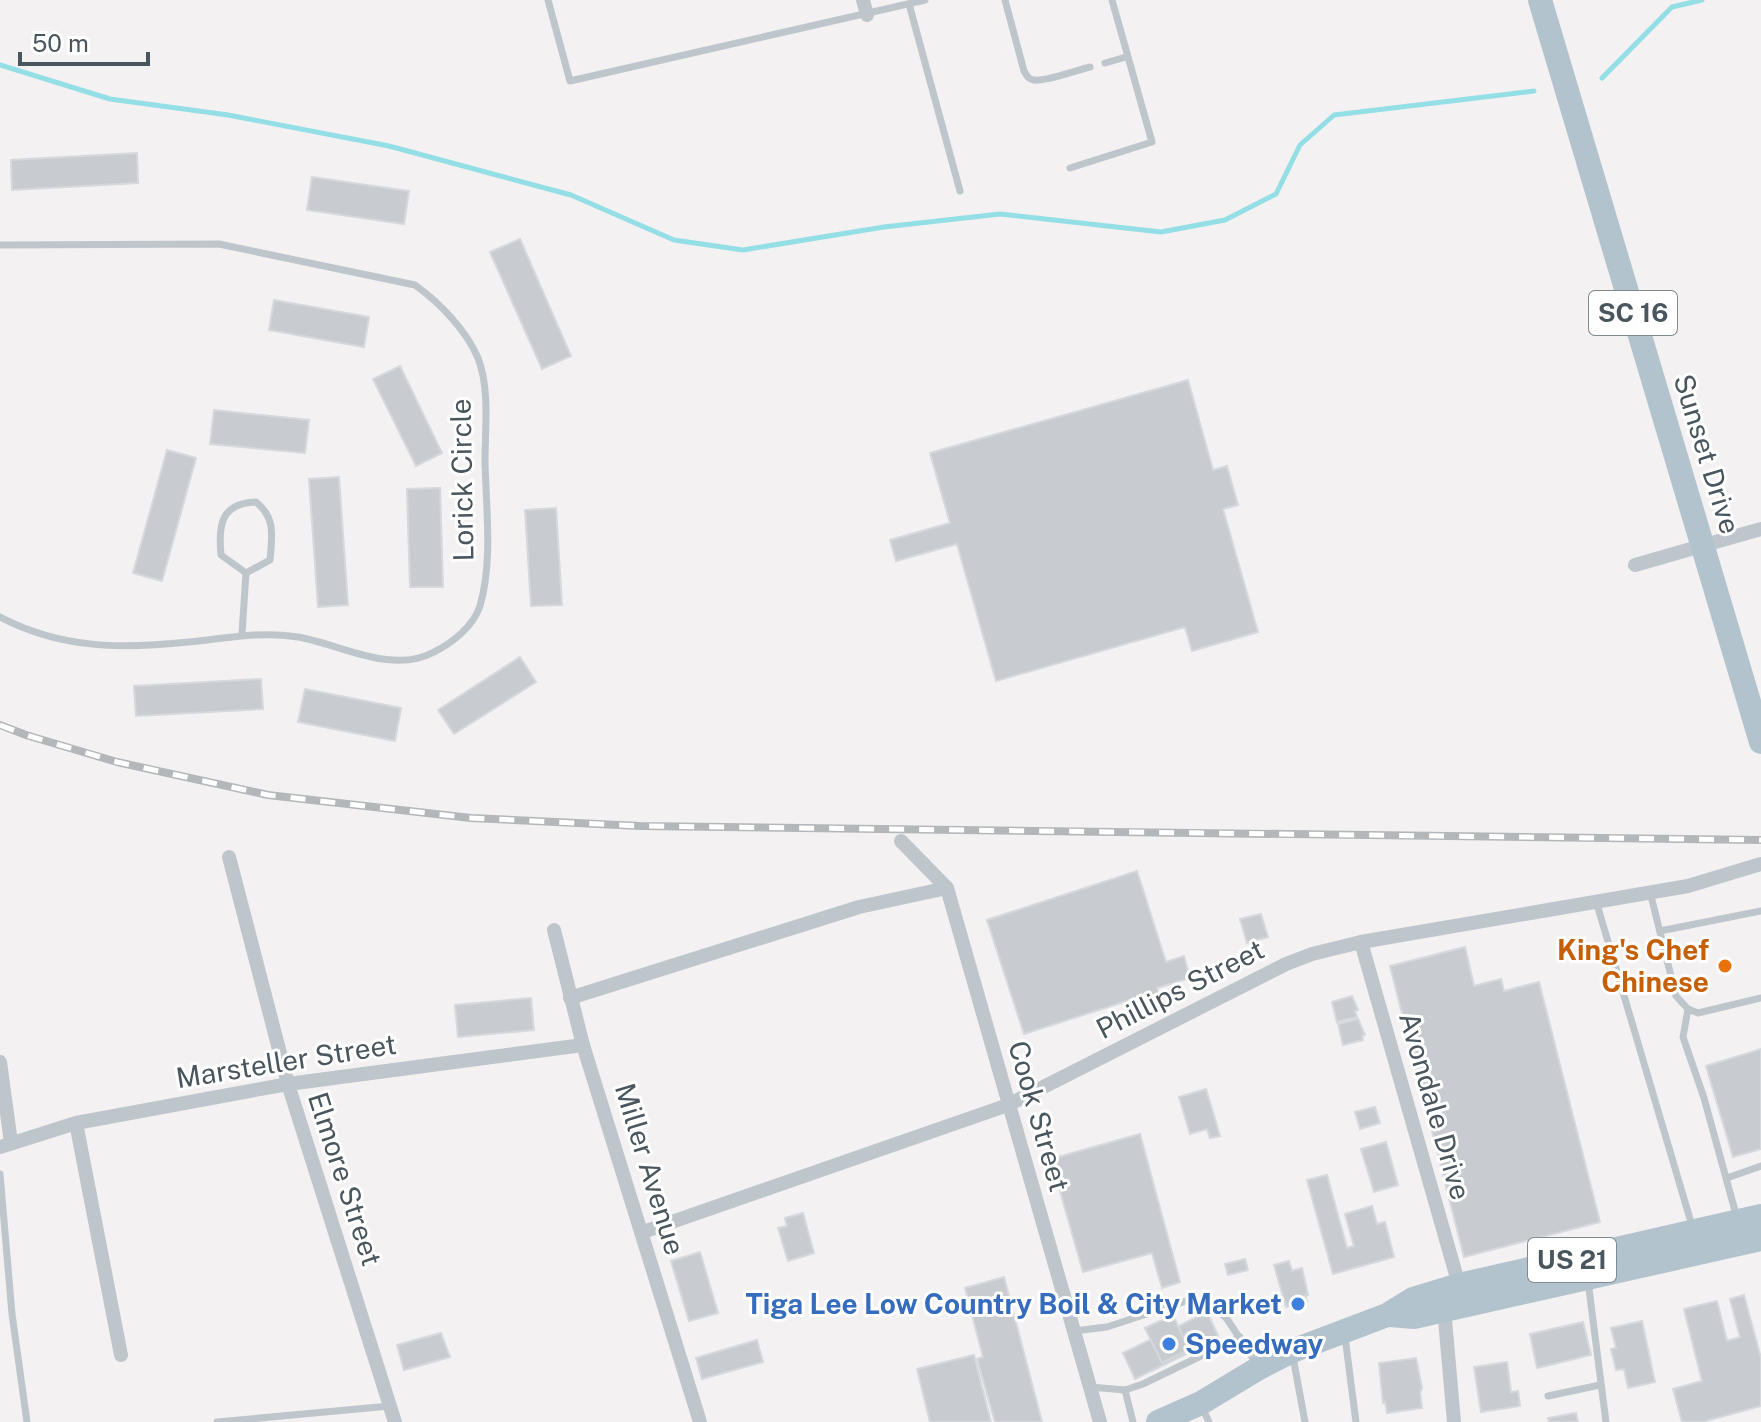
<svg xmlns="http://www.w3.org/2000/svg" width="1761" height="1422" font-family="'Public Sans',sans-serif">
  <rect width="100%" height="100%" fill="#f3f1f1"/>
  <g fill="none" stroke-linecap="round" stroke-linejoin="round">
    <g stroke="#94dee6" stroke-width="5">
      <path d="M0,65l110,34 118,16 161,31 182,49 103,45 69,10 141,-23 116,-13 161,18 64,-12 51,-26 24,-49 34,-30 200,-24"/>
      <path d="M1602,78l70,-71 30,-7"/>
    </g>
  </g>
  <g fill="#c8ccd0" stroke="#d5d8dc" stroke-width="2">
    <path d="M137,153l1,30 -126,7 -1,-30z"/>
    <path d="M312,177l97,14 -5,33 -97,-14z"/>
    <path d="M520,239l51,117 -29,13 -52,-117z"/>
    <path d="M274,300l95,17 -5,30 -95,-17z"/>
    <path d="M400,366l42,87 -26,13 -43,-87z"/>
    <path d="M1188,380l25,90 14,-4 11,39 -15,4 35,123 -66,19 -7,-24 -189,54 -39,-137 -61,17 -6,-21 60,-17 -20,-70z"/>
    <path d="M214,410l95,10 -4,33 -95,-9z"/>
    <path d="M167,450l29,8 -34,123 -29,-8z"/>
    <path d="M339,477l9,128 -30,2 -9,-128z"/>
    <path d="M440,488l3,99h-33l-3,-98z"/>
    <path d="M556,508l6,97 -31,1 -6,-96z"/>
    <path d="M520,657l16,25 -82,52 -16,-24z"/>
    <path d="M261,679l2,30 -127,7 -2,-30z"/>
    <path d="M305,689l96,19 -6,33 -97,-19z"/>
    <path d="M1137,871l29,91 18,-6 6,22 -33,10 5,15 -19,6 -4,-12 -115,37 -37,-114z"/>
    <path d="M1261,914l7,23 -21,6 -7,-24z"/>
    <path d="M1465,947l9,39 27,-7 3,12 35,-9 61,240 -136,35 -74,-291z"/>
    <path d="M1352,996l6,14 -3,1 2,6 -20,5 -5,-20z"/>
    <path d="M531,998l3,32 -76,7 -3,-32z"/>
    <path d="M1358,1019l7,16 -3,1 1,4 -20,5 -5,-21z"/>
    <path d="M1761,1049v100l-28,8 -27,-91z"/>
    <path d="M1206,1089l14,47 -10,2 -3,-9 -17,5 -11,-37z"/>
    <path d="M1375,1107l5,16 -20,6 -5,-17z"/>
    <path d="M1140,1134l40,148 -18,6 -10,-35 -69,19 -32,-113z"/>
    <path d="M1386,1142l12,43 -24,7 -13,-43z"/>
    <path d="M1327,1175l20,73 7,-2 -9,-32 27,-8 5,18 8,-2 9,35 -61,17 -26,-94z"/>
    <path d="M803,1213l11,40 -26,8 -10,-33 9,-2 -2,-8z"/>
    <path d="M700,1252l18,61 -29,8 -18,-60z"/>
    <path d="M1245,1259l3,11 -20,5 -3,-11z"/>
    <path d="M1289,1261l3,10 10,-3 6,27 -3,1 2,5 -21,6 -12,-42z"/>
    <path d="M1004,1277l38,145h-47l-18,-63 6,-2 -18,-69z"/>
    <path d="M1744,1295l17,63v48l-59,16h-20l-9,-33 29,-8 -18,-72 33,-8 10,40 13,-4 -10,-38z"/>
    <path d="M1207,1312l12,26 -84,41 -12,-26z"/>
    <path d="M1173,1315l16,35 -27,13 -17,-35z"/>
    <path d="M1642,1321l13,61 -27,6 -4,-19 -8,1 -5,-21 5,-1 -5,-20z"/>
    <path d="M1583,1322l8,33 -54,13 -7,-34z"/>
    <path d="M441,1333l9,24 -46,13 -7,-25z"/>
    <path d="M757,1340l6,22 -61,17 -6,-21z"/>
    <path d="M974,1355l17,67h-61l-13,-53z"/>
    <path d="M1416,1358l6,30 -2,4 2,16 -35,5 -2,-11 -2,1 -4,-40z"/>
    <path d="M1507,1362l4,30 7,-1 2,15 -39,6 -7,-45z"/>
    <path d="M1576,1413l2,9h-29l-1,-4z"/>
  </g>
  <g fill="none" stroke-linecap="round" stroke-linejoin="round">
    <g stroke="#bec6cc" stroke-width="7">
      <path d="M548,0l22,81 355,-81"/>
      <path d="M1005,0l19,71c3,5 4,8 10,9 12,2 43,-10 56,-13"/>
      <path d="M909,4l51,187"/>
      <path d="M1105,63l21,-6"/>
      <path d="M1070,168l82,-26 -40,-142"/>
      <path d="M0,245l219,-1 196,41c25,18 51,45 63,73 12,31 7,71 7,103 1,47 8,100 -5,145 -7,21 -28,37 -46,46 -42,23 -94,-8 -136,-15 -38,-6 -71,1 -109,5 -68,7 -127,7 -189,-25"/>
      <path d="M242,633l4,-60 -25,-18c-3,-30 0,-52 35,-53 20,16 16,34 14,58l-24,13"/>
      <path d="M1650,892l26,104 12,13 10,4 63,-15"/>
      <path d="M1596,901l97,328"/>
      <path d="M1660,931l101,-20"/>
      <path d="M1688,1009l-5,28 21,61 33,120"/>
      <path d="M0,1174l12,140 15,108"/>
      <path d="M1727,1178l34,-12"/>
      <path d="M1588,1281l18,141"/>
      <path d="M1074,1331l33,-4 82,-27 21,3 17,16 29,44"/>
      <path d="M1345,1337l11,85"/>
      <path d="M1293,1357l12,65"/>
      <path d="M1090,1387l35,3 18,-6 97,-47"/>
      <path d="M1125,1390l8,32"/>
      <path d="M1548,1396l52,-11"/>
      <path d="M1201,1405l8,17"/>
      <path d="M217,1422l173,-16"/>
    </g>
    <g stroke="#bec6cc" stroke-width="14">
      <path d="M863,0l4,15"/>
      <path d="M1635,565l126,-36"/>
      <path d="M901,841l46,47 153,534"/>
      <path d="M229,857l59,227 107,338"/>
      <path d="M554,930l29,115 117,377"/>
      <path d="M1361,942l98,343"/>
      <path d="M570,998l289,-91 88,-19"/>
      <path d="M0,1062l11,81"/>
      <path d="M76,1123l45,232"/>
      <path d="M0,1147l76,-24 212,-39 295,-39"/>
      <path d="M643,1232l365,-127 278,-141 26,-10 49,-12 327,-56 73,-22"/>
      <path d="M1444,1308l10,114"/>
    </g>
    <g stroke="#b3c3cd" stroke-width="24">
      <path d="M1540,0l221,742"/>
      <path d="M1390,1315l24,2 347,-78"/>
      <path d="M1158,1422l43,-19 58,-35 33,-17 95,-36 26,-16 46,-14 302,-69"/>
    </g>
    <defs>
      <path id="rail" d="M0,725l26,10 91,27 151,33 203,23 169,8 1121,14"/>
    </defs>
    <use href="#rail" stroke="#b3b7ba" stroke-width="8"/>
    <use href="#rail" stroke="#fff" stroke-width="5" stroke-dasharray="15" stroke-linecap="butt"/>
  </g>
  <circle fill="#e8710a" stroke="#fff" stroke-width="3" cx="1725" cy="966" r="8"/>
  <g fill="#3f7fe0" stroke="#fff" stroke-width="3">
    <circle cx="1298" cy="1304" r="8"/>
    <circle cx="1169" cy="1344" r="8"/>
  </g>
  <g text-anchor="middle" stroke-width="6" stroke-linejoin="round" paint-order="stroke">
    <g fill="#fff" stroke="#80898e" stroke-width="2">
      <rect x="1589" y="291" width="88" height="44" rx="6"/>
      <rect x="1528" y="1238" width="88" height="44" rx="6"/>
    </g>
    <g font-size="26" font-weight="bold" fill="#4a565d">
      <text x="1633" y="322">SC 16</text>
      <text x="1572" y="1269">US 21</text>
    </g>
    <g font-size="28" fill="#4a565d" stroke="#fff">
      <text transform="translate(1707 454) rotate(73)" y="10">Sunset Drive</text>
      <text transform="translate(462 480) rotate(-91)" y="10">Lorick Circle</text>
      <text transform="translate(1180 989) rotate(-27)" y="10">Phillips Street</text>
      <text transform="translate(286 1061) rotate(-9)" y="10">Marsteller Street</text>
      <text transform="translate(1435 1106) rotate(74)" y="10">Avondale Drive</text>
      <text transform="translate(1039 1116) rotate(74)" y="10">Cook Street</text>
      <text transform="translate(650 1169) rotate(73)" y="10">Miller Avenue</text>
      <text transform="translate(345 1179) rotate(72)" y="10">Elmore Street</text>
    </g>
    <g font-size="28" font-weight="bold" fill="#c56008" stroke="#fff" text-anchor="end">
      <text x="1709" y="960">King's Chef<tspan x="1709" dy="32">Chinese</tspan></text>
    </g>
    <g font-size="28" font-weight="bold" fill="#366cbe" stroke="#fff" text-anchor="end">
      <text x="1282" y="1314">Tiga Lee Low Country Boil &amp; City Market</text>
      <text x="1185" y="1354" text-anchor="start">Speedway</text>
    </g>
  </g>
  <path d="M20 52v12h128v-12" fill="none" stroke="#4a565d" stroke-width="4"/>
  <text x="32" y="52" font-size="24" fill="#4a565d" stroke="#ffffff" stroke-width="6" paint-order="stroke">50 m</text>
</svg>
